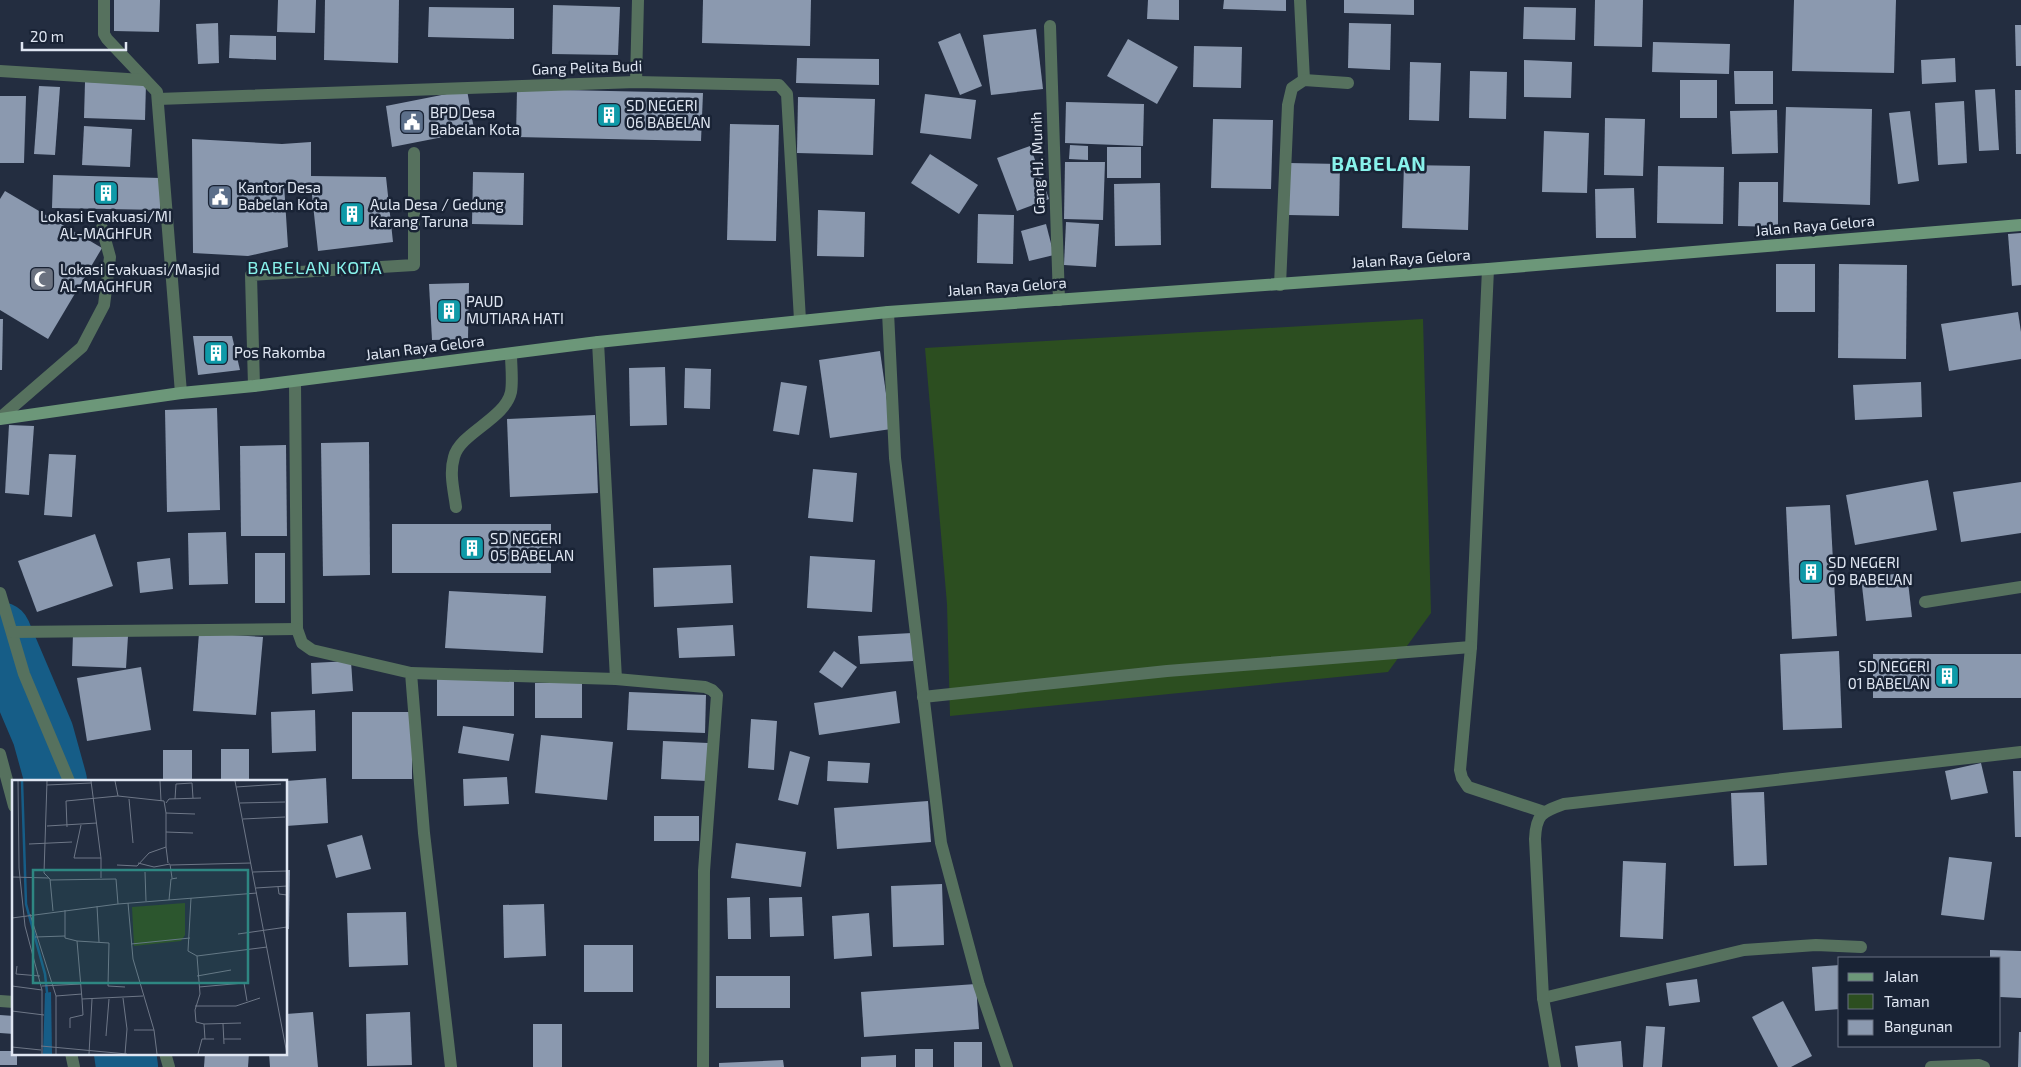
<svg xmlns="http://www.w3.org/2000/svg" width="2021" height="1067" font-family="'Exo 2',sans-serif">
  <rect width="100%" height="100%" fill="#232d40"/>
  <path fill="#2c4e20" d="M1423,319l8,294 -43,59 -438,44 -3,-112 -22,-256z"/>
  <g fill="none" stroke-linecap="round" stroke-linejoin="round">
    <g stroke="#165d87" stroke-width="62">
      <path d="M0,633l43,101 13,47"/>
      <path d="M125,1053l2,14"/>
    </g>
  </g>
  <g fill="#8b99af">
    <path d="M114,0h46l-1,32 -45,-1z"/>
    <path d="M278,0h38l-1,33 -38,-1z"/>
    <path d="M325,0h74l-1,63 -74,-3z"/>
    <path d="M703,0h108l-1,46 -108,-3z"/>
    <path d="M1148,0h31v20l-32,-1z"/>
    <path d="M1224,0h62v11l-63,-2z"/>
    <path d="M1344,0h70v15l-70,-2z"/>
    <path d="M1595,0h48l-1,47 -48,-1z"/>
    <path d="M1794,0h102l-2,73 -102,-2z"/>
    <path d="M553,5l67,2 -2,48 -66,-1z"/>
    <path d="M429,7l85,1v31l-86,-2z"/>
    <path d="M1524,7l52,1 -1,32 -52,-1z"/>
    <path d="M218,23l1,40 -21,1 -2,-40z"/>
    <path d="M1349,23l42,1 -1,46 -42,-2z"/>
    <path d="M2015,25h6v41h-5z"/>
    <path d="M1036,29l7,60 -52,6 -8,-60z"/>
    <path d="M960,33l22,53 -22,9 -22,-53z"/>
    <path d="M230,35l46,1v24l-47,-2z"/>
    <path d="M1128,39l50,28 -21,37 -50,-28z"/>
    <path d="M1653,42l77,2 -1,30 -77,-2z"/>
    <path d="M1194,46l48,1 -1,41 -48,-1z"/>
    <path d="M797,58l82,1v26l-83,-2z"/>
    <path d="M1955,58l1,24 -34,2 -1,-24z"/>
    <path d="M1524,60l48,2 -1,36 -47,-1z"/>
    <path d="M1410,62l31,1 -2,58 -30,-1z"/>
    <path d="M1470,71l37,1 -1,47 -37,-1z"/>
    <path d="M1734,71h39v33h-38z"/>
    <rect x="1680" y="80" width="37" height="38"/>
    <path d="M85,82l61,1 -1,37 -61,-2z"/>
    <path d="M39,86l21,1 -5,68 -21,-1z"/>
    <path d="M517,89l186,4 -2,48 -185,-4z"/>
    <path d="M1995,89l4,61 -20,1 -4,-61z"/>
    <path d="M467,90l7,39 -36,9 -46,9 -6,-41z"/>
    <path d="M2015,90h6v64h-5z"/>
    <path d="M925,94l51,6 -5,39 -51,-6z"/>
    <path d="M0,96h26l-2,67h-24z"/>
    <path d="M798,97l77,2 -2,56 -76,-2z"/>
    <path d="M1964,101l3,62 -29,2 -3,-62z"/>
    <path d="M1066,102l78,2 -1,42 -78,-3z"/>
    <path d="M1786,107l86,2 -2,96 -87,-3z"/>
    <path d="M1777,110l1,43 -46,1 -2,-43z"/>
    <path d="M1910,111l9,70 -21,3 -9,-71z"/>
    <path d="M1605,118l40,1 -2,57 -39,-1z"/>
    <path d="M1213,119l60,1 -2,69 -60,-1z"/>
    <path d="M730,124l49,1 -3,116 -49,-1z"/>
    <path d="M84,126l48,3 -2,38 -48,-2z"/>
    <path d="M1544,131l45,2 -2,60 -45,-1z"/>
    <path d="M192,139l90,5 29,-2v34l75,1 7,65 -75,9 -7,-65 -27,-2 4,63 -40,9 -55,-3z"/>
    <path d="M1070,145l18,1v14l-19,-1z"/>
    <path d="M1030,146l19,53 -32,12 -20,-53z"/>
    <rect x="1107" y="147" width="34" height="31"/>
    <path d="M930,154l48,31 -19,29 -48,-31z"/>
    <path d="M1065,162h40l-2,58 -39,-1z"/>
    <path d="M1289,163l51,1 -1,52 -51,-1z"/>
    <path d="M1404,165l66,1 -2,64 -66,-2z"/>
    <path d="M1658,166l66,1 -1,57 -66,-1z"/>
    <path d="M473,172l51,1 -1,52 -51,-1z"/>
    <path d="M53,175l108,3 -1,32 -108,-2z"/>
    <path d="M1739,182h39v45l-40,-1z"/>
    <path d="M1160,183l1,62 -46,1 -1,-62z"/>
    <path d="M1634,188l2,50h-40l-1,-49z"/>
    <path d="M5,191l97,57 -54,91 -48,-29v-111z"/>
    <path d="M818,210l47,2 -1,45 -47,-1z"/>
    <path d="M978,214l36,1 -1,49 -36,-1z"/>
    <path d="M1066,222l33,2 -3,43 -32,-2z"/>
    <path d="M1046,224l8,31 -25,6 -8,-30z"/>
    <path d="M2021,233v52l-9,1 -4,-52z"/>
    <rect x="1776" y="264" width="39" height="48"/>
    <path d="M1839,264l68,1 -1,94 -68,-1z"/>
    <path d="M469,283l-1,56 -36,1 -3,-56z"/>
    <path d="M2018,312l3,20v27l-72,12 -8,-47z"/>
    <path d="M0,319h3l-1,51h-2z"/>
    <path d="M193,336h39l8,34 -42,5z"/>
    <path d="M880,351l11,78 -61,9 -11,-78z"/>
    <path d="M665,367l2,58 -37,1 -1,-58z"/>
    <path d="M685,368l26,1 -1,40 -26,-1z"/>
    <path d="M781,382l26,4 -8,49 -26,-4z"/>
    <path d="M1921,382l1,35 -67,3 -2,-35z"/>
    <path d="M217,408l3,102 -53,2 -2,-102z"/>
    <path d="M595,415l3,78 -88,4 -3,-78z"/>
    <path d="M9,425l25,1 -5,69 -24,-2z"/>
    <path d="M369,442l1,133 -47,1 -2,-133z"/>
    <path d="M286,445l1,91h-46l-1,-90z"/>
    <path d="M49,454l27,1 -4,62 -28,-2z"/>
    <path d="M813,469l44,4 -4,49 -45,-4z"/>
    <path d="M1928,480l9,50 -82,15 -9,-50z"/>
    <path d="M2021,482v51l-60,9 -8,-50z"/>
    <path d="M1830,505l7,131 -45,3 -6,-132z"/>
    <rect x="392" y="524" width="159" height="49"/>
    <path d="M226,532l2,52 -39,1 -1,-52z"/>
    <path d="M95,534l18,52 -76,26 -19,-51z"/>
    <rect x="255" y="553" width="30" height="50"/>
    <path d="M810,556l65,4 -3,52 -65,-4z"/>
    <path d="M170,558l3,31 -33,4 -3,-31z"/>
    <path d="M731,565l2,38 -79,4 -1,-39z"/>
    <path d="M1907,573l5,44 -46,4 -5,-44z"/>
    <path d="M449,591l97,5 -3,57 -98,-5z"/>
    <path d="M733,625l2,31 -56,2 -2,-30z"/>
    <path d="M73,633l55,3 -2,32 -54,-2z"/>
    <path d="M199,633l64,4 -7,78 -63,-4z"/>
    <path d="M912,633l1,28 -53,3 -2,-28z"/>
    <path d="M834,651l23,16 -15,21 -23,-16z"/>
    <path d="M1839,651l3,77 -59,2 -3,-76z"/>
    <rect x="1873" y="654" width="148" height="44"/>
    <path d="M351,661l2,30 -41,3 -1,-31z"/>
    <path d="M141,667l10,63 -64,11 -10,-63z"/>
    <rect x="437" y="676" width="77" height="40"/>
    <rect x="535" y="683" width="47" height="35"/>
    <path d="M896,691l4,32 -81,12 -5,-32z"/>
    <path d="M629,692l77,3 -1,38 -78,-3z"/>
    <path d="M315,710l1,41 -44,2 -1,-41z"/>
    <rect x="352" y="712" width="60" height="67"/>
    <path d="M751,719l26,2 -3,49 -26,-2z"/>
    <path d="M463,726l51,8 -5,27 -51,-8z"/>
    <path d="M541,735l72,7 -6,58 -72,-7z"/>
    <path d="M663,741l45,2 -1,38 -46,-2z"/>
    <rect x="221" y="749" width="28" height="32"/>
    <rect x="163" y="750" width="29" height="31"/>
    <path d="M790,751l20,6 -12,48 -20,-5z"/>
    <path d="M828,761l42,2 -2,20 -41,-2z"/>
    <path d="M1981,763l7,30 -37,7 -6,-29z"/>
    <path d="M2013,771h8v66h-6z"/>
    <path d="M507,777l2,27 -45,2 -1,-27z"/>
    <path d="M326,778l2,45 -42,3v-45z"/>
    <path d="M1764,792l3,73 -33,1 -3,-73z"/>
    <path d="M928,801l3,41 -94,7 -3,-41z"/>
    <rect x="654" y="816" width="45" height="25"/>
    <path d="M362,835l9,34 -35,9 -9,-33z"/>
    <path d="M736,843l70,9 -5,35 -70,-9z"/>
    <path d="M1949,857l43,5 -8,58 -43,-5z"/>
    <path d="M1623,861l43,2 -3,76 -43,-2z"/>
    <path d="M286,870h4l-1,59h-3z"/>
    <path d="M942,884l2,61 -51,2 -2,-61z"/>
    <path d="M750,897l1,42h-23l-1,-41z"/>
    <path d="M802,897l2,39 -34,1 -1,-39z"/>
    <path d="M544,904l2,52 -42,2 -1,-53z"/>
    <path d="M406,912l2,53 -59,2 -2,-54z"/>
    <path d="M869,913l3,43 -38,3 -2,-43z"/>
    <rect x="584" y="945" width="49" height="47"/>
    <path d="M1990,950l31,1v47l-21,-1v-39h-10z"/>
    <path d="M1840,965v44l-25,2 -3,-44z"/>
    <rect x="716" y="976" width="74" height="32"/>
    <path d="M1697,979l3,23 -31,4 -3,-23z"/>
    <path d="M976,984l3,45 -115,8 -3,-45z"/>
    <path d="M1783,1001l29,55 -21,11h-13l-26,-50z"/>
    <path d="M313,1012l5,55h-48l-1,-14h17v-39z"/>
    <path d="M410,1012l2,53 -45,1 -1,-52z"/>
    <path d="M0,1015l14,1v18l-14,-1z"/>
    <rect x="533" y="1024" width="29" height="43"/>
    <path d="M1646,1026l19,1 -3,40h-19z"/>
    <path d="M2019,1032h2v35h-3z"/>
    <path d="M1621,1041l2,26h-45l-3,-21z"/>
    <rect x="954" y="1042" width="28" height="25"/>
    <rect x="915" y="1049" width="18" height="18"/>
    <path d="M0,1051h14v2h3v12h-17z"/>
    <path d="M205,1053h44l-1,14h-44z"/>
    <path d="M896,1055v12h-35v-10z"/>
    <path d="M783,1060l1,7h-65v-4z"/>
  </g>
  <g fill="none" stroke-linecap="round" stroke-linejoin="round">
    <g stroke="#56715e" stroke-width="12">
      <path d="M254,386l-3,-111 163,-10v-112"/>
      <path d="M0,418l82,-71 22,-42 6,-48 -8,-29"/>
      <path d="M456,507c-2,-16 -7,-33 -2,-50 6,-24 51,-38 57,-65 2,-12 0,-27 0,-38"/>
    </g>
    <g stroke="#56715e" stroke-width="12">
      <path d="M104,0v34l3,5 50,53 24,301"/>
      <path d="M1300,0l4,80"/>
      <path d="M1050,26l9,274"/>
      <path d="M0,71l143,9"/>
      <path d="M636,82l2,-82"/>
      <path d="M158,99l478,-17 143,3 8,9 13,226"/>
      <path d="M1488,269l-17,378 -11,123 2,8 6,9 76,25"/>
      <path d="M1280,285l8,-180 4,-17 12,-8 44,3"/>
      <path d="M888,312l7,146 46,385 38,142 28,82"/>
      <path d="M598,342l18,337"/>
      <path d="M295,381l2,248 5,14 10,7 99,23 13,160 27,234"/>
      <path d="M0,593l24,81 45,107"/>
      <path d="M1925,602l96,-15"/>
      <path d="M12,632l285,-3"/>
      <path d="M411,673l205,6 89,8 7,3 5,5 -13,176 -1,196"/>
      <path d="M923,697l244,-26 304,-24"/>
      <path d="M0,754l14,52"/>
      <path d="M1543,998l201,-48 72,-5 45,2"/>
      <path d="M0,1001l14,1"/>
      <path d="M71,1053l3,14"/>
      <path d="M165,1053l4,14"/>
      <path d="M1555,1067l-12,-69 -8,-159c1,-25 7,-27 29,-35l457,-52"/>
      <path d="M1931,1067l48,-2 5,2"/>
    </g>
    <path stroke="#6c9779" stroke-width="12" d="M0,419l181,-26 73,-7 344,-44 290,-30 600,-43 533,-44"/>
  </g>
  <defs>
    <symbol id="building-square" viewBox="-11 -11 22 22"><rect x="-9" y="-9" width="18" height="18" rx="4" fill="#0f9aa8" stroke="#192335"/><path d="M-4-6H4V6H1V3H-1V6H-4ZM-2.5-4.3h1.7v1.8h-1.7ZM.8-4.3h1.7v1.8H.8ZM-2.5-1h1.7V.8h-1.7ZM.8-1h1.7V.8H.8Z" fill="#fff"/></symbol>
    <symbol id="civic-square" viewBox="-11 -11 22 22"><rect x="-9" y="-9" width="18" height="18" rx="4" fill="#5c6f8a" stroke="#192335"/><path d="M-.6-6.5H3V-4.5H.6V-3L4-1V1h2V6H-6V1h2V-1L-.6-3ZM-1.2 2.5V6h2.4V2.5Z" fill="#fff"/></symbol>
    <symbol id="mosque-square" viewBox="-11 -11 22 22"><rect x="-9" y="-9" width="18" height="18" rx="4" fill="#6b7280" stroke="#192335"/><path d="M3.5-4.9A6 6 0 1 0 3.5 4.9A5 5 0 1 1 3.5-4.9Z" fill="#fff"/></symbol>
  </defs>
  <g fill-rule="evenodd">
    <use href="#building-square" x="595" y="101" width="28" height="28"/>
    <use href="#civic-square" x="398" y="108" width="28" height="28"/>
    <use href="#building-square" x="92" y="179" width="28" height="28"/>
    <use href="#civic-square" x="206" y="183" width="28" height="28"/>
    <use href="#building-square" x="338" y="200" width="28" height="28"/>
    <use href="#mosque-square" x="28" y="265" width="28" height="28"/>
    <use href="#building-square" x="435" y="297" width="28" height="28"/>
    <use href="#building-square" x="202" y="339" width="28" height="28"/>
    <use href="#building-square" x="458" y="534" width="28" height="28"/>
    <use href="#building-square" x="1797" y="558" width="28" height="28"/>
    <use href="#building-square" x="1933" y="662" width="28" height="28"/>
  </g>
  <g text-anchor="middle" stroke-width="5" stroke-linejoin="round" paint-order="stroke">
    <g font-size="15" fill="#dfe6f2" stroke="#192335">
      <text transform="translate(587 68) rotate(-2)" y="5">Gang Pelita Budi</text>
      <text transform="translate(1038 163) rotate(-92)" y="5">Gang HJ. Munih</text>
      <text transform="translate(1815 226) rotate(-5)" y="5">Jalan Raya Gelora</text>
      <text transform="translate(1411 259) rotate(-4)" y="5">Jalan Raya Gelora</text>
      <text transform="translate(1007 287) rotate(-4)" y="5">Jalan Raya Gelora</text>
      <text transform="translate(425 348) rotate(-7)" y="5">Jalan Raya Gelora</text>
    </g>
    <g font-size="15" fill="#dfe6f2" stroke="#192335" text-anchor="start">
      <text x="626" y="111">SD NEGERI<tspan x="626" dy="17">06 BABELAN</tspan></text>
      <text x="430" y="118">BPD Desa<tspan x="430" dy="17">Babelan Kota</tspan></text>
      <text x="238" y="193">Kantor Desa<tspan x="238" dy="17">Babelan Kota</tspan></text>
      <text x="370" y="210">Aula Desa / Gedung<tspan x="370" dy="17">Karang Taruna</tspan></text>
      <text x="106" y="222" text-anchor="middle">Lokasi Evakuasi/MI<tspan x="106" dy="17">AL-MAGHFUR</tspan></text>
      <text x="60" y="275">Lokasi Evakuasi/Masjid<tspan x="60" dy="17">AL-MAGHFUR</tspan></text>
      <text x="466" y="307">PAUD<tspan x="466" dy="17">MUTIARA HATI</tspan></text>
      <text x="234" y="358">Pos Rakomba</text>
      <text x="490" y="544">SD NEGERI<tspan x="490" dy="17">05 BABELAN</tspan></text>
      <text x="1828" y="568">SD NEGERI<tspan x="1828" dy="17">09 BABELAN</tspan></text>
      <text x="1930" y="672" text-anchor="end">SD NEGERI<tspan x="1930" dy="17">01 BABELAN</tspan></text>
    </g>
    <g font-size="18" letter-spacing="1" fill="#88f2eb" stroke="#192335">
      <text x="315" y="274">BABELAN KOTA</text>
    </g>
    <g font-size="20" font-weight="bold" letter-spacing="1" fill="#88f2eb" stroke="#192335">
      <text x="1379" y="171">BABELAN</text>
    </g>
  </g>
  <g transform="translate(12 780)">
    <rect width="275" height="275" fill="#232d40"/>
    <path d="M173,123v32l-4,6 -47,5 -2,-39z" fill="#2c4e20"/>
    <path d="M39,212l1,62h-9l2,-61z" fill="#165d87"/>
    <path fill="none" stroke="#165d87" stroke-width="2.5" d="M10,1l4,123 19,70 3,27"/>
    <path fill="none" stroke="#6e7787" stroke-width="1" d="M6,1l1,87 6,58 17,64v64M35,1l-3,92 6,6 3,32M79,1l10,77v20M103,1l3,15 46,5 2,12v34l-17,6 -12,13 -20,-1M148,1l1,20M223,1l52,273M35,5l44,-2M224,7l45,-3M117,19l4,44M163,19l1,-15 16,-1 1,15M154,23l3,-4 32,-1M228,23l45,-1M154,33l29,1M231,39l42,-2M69,45l-7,33h27M35,46l50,-3M55,47l-1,-26 52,-5M154,52l27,1M17,64l43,-2M154,67l2,16M126,83l16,4 16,-3 2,14M159,85l80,-2M133,92l1,29M241,92l34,-1M0,97l37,1M38,100l66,-1 2,25M266,107l1,7 8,1M244,108l31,-2M179,118l-3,53 9,5M157,120l2,-21 6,-1M116,123l5,56 21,71 3,24M85,126l2,36M53,130v28l12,3 5,58 1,16 -13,3v10M18,134l26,82v58M0,138l106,-14 139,-11M226,154l49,-7M23,157l30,-1M65,161l32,2 -1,43 17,1M119,164l59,-6M5,186l-1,8 24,2M185,196l34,-6M0,206l30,4M30,206l39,-2M187,207l45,-4 3,18M44,216l26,-2M111,218l4,31 -2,25M70,219l61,-3M183,226h41l24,-8M0,231l32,4M192,244l37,-1M211,244l1,20M122,250h20M94,256l3,-37M193,259l-1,-15 -8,-2 -1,-12 5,-16 -3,-38 70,-9M212,259h17M29,266l86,8M0,267l29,3M77,274l3,-55M186,274l4,-15h12"/>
    <path fill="#2e8782" fill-opacity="0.15" stroke="#2e8782" stroke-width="2.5" d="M21,90h215v113h-215z"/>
    <rect width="275" height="275" fill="none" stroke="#dfe6f2" stroke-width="2.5"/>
  </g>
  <rect x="1838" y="957" width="162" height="90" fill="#192335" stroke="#687181"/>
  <rect x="1848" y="973" width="25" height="8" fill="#6c9779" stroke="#687181"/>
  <text x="1884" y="982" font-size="15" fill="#dfe6f2">Jalan</text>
  <rect x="1848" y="994" width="25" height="15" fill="#2c4e20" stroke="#687181"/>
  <text x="1884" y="1007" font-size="15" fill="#dfe6f2">Taman</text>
  <rect x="1848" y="1020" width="25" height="15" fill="#8b99af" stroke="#687181"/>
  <text x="1884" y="1032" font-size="15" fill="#dfe6f2">Bangunan</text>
  <path d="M22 42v8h104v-8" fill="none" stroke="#dfe6f2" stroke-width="2.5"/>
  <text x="30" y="42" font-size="15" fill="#dfe6f2" stroke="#192335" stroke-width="4" paint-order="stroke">20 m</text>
</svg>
